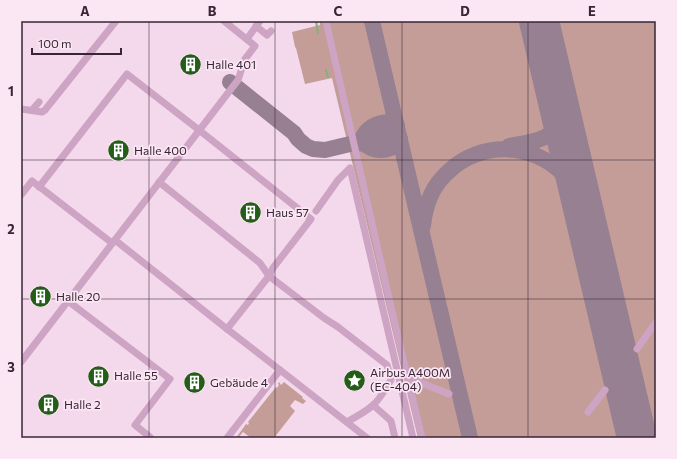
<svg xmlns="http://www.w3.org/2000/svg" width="677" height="459" font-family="Commissioner,sans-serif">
  <rect width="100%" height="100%" fill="#f4d9ec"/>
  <g fill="#c49d98">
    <path d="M320,21h336v417h-238l-86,-360 -27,6 -9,-36 -1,-1 -3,-15 28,-7z"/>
    <path d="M279,382l2,3 3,-3 19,15 -1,1 4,3 -3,3 -8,-4 -5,6 5,5 -21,27h-23l-8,-6 -5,6h-2l10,-14 2,1 1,-2 -1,-1 28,-35 1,1 2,-3 -1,-1z"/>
  </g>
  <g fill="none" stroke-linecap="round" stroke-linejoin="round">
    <g stroke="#81b376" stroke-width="2">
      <path d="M316,21l2,12"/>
      <path d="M326,70l2,7"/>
    </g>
    <g stroke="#968091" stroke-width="16">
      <path d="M372,21l98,417"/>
      <path d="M230,82l64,51 4,6 8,7 7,3 12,1 63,-15 7,-6 1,-5"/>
      <path d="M358,143c4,-3 5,-7 8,-11 7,-8 21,-13 31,-7"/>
      <path d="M359,143c5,0 8,3 12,5 10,4 24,2 29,-9"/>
      <path d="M509,146c15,-3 44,-5 49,-23 2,-6 1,-13 1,-19"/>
      <path d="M423,226c2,-20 9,-40 25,-54 31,-31 85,-30 115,2 12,12 17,27 22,43"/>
    </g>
    <path stroke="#968091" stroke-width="40" d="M539,21l98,417"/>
    <g stroke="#cda4c3" stroke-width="7">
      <path d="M326,21l68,299 28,118"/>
      <path d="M256,26l11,9 4,-4"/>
      <path d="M247,39l13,-18"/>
      <path d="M21,109l21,3 3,-2 71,-89"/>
      <path d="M32,110l7,-8"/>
      <path d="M159,182l101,81 9,13 55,42 14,9 49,38 4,15c-6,9 -11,20 -19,26 -8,7 -17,11 -25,16"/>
      <path d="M39,187l88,-113 72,56 112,89 -38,49 -4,8 -42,53"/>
      <path d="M21,195l11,-14 80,62"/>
      <path d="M316,211l22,-31 12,-12 63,270"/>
      <path d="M115,240l112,89 53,41 87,68"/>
      <path d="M68,301l102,78 -35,46 15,12"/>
      <path d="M637,349l19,-27"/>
      <path d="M21,362l217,-282 7,-21 10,-13 -31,-25"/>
      <path d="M409,378l40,16"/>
      <path d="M373,405l18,16 4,17"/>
      <path d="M588,412l17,-22"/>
      <path d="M227,438l53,-68"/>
    </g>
  </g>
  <path fill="none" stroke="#382636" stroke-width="1" stroke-opacity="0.55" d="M149,21v417M275,21v417M402,21v417M528,21v417M21,160h635M21,299h635"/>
  <defs>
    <symbol id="building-disc" viewBox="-11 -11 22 22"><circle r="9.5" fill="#235d18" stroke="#fbe6f4"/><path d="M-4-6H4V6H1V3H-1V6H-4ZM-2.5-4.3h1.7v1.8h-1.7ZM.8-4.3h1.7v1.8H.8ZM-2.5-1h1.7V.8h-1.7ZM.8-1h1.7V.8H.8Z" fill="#fff"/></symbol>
    <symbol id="sight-disc" viewBox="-11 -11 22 22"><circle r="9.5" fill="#235d18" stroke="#fbe6f4"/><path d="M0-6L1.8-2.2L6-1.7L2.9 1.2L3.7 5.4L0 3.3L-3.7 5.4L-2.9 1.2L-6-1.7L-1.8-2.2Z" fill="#fff"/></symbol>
  </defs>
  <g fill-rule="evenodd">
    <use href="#building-disc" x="178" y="52" width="25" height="25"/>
    <use href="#building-disc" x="106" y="138" width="25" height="25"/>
    <use href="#building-disc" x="238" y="200" width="25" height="25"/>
    <use href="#building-disc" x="28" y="284" width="25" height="25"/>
    <use href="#building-disc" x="86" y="364" width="25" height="25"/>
    <use href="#sight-disc" x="342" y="368" width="25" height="25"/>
    <use href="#building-disc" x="182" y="370" width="25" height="25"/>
    <use href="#building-disc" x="36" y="392" width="25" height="25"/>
  </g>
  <g text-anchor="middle" stroke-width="3.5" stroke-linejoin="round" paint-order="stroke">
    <g font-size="12" fill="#382636" stroke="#fbe6f4" text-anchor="start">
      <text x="206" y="69">Halle 401</text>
      <text x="134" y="155">Halle 400</text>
      <text x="266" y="217">Haus 57</text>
      <text x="56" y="301">Halle 20</text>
      <text x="370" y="377">Airbus A400M<tspan x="370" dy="14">(EC-404)</tspan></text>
      <text x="114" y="380">Halle 55</text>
      <text x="210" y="387">Gebäude 4</text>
      <text x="64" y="409">Halle 2</text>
    </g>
  </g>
  <rect width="677" height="459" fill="none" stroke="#fbe6f4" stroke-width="44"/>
  <path d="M32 48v6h89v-6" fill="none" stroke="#382636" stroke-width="2"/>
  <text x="38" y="48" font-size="12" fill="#382636" stroke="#fbe6f4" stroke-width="3" paint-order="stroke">100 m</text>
  <rect x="22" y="22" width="633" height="415" fill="none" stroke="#382636" stroke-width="1.5"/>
  <g font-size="13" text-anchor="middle" font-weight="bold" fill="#382636">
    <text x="85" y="16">A</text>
    <text x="212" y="16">B</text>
    <text x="338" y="16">C</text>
    <text x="465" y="16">D</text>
    <text x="592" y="16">E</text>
    <text x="11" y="96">1</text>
    <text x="11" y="234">2</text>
    <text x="11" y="372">3</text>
  </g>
</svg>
